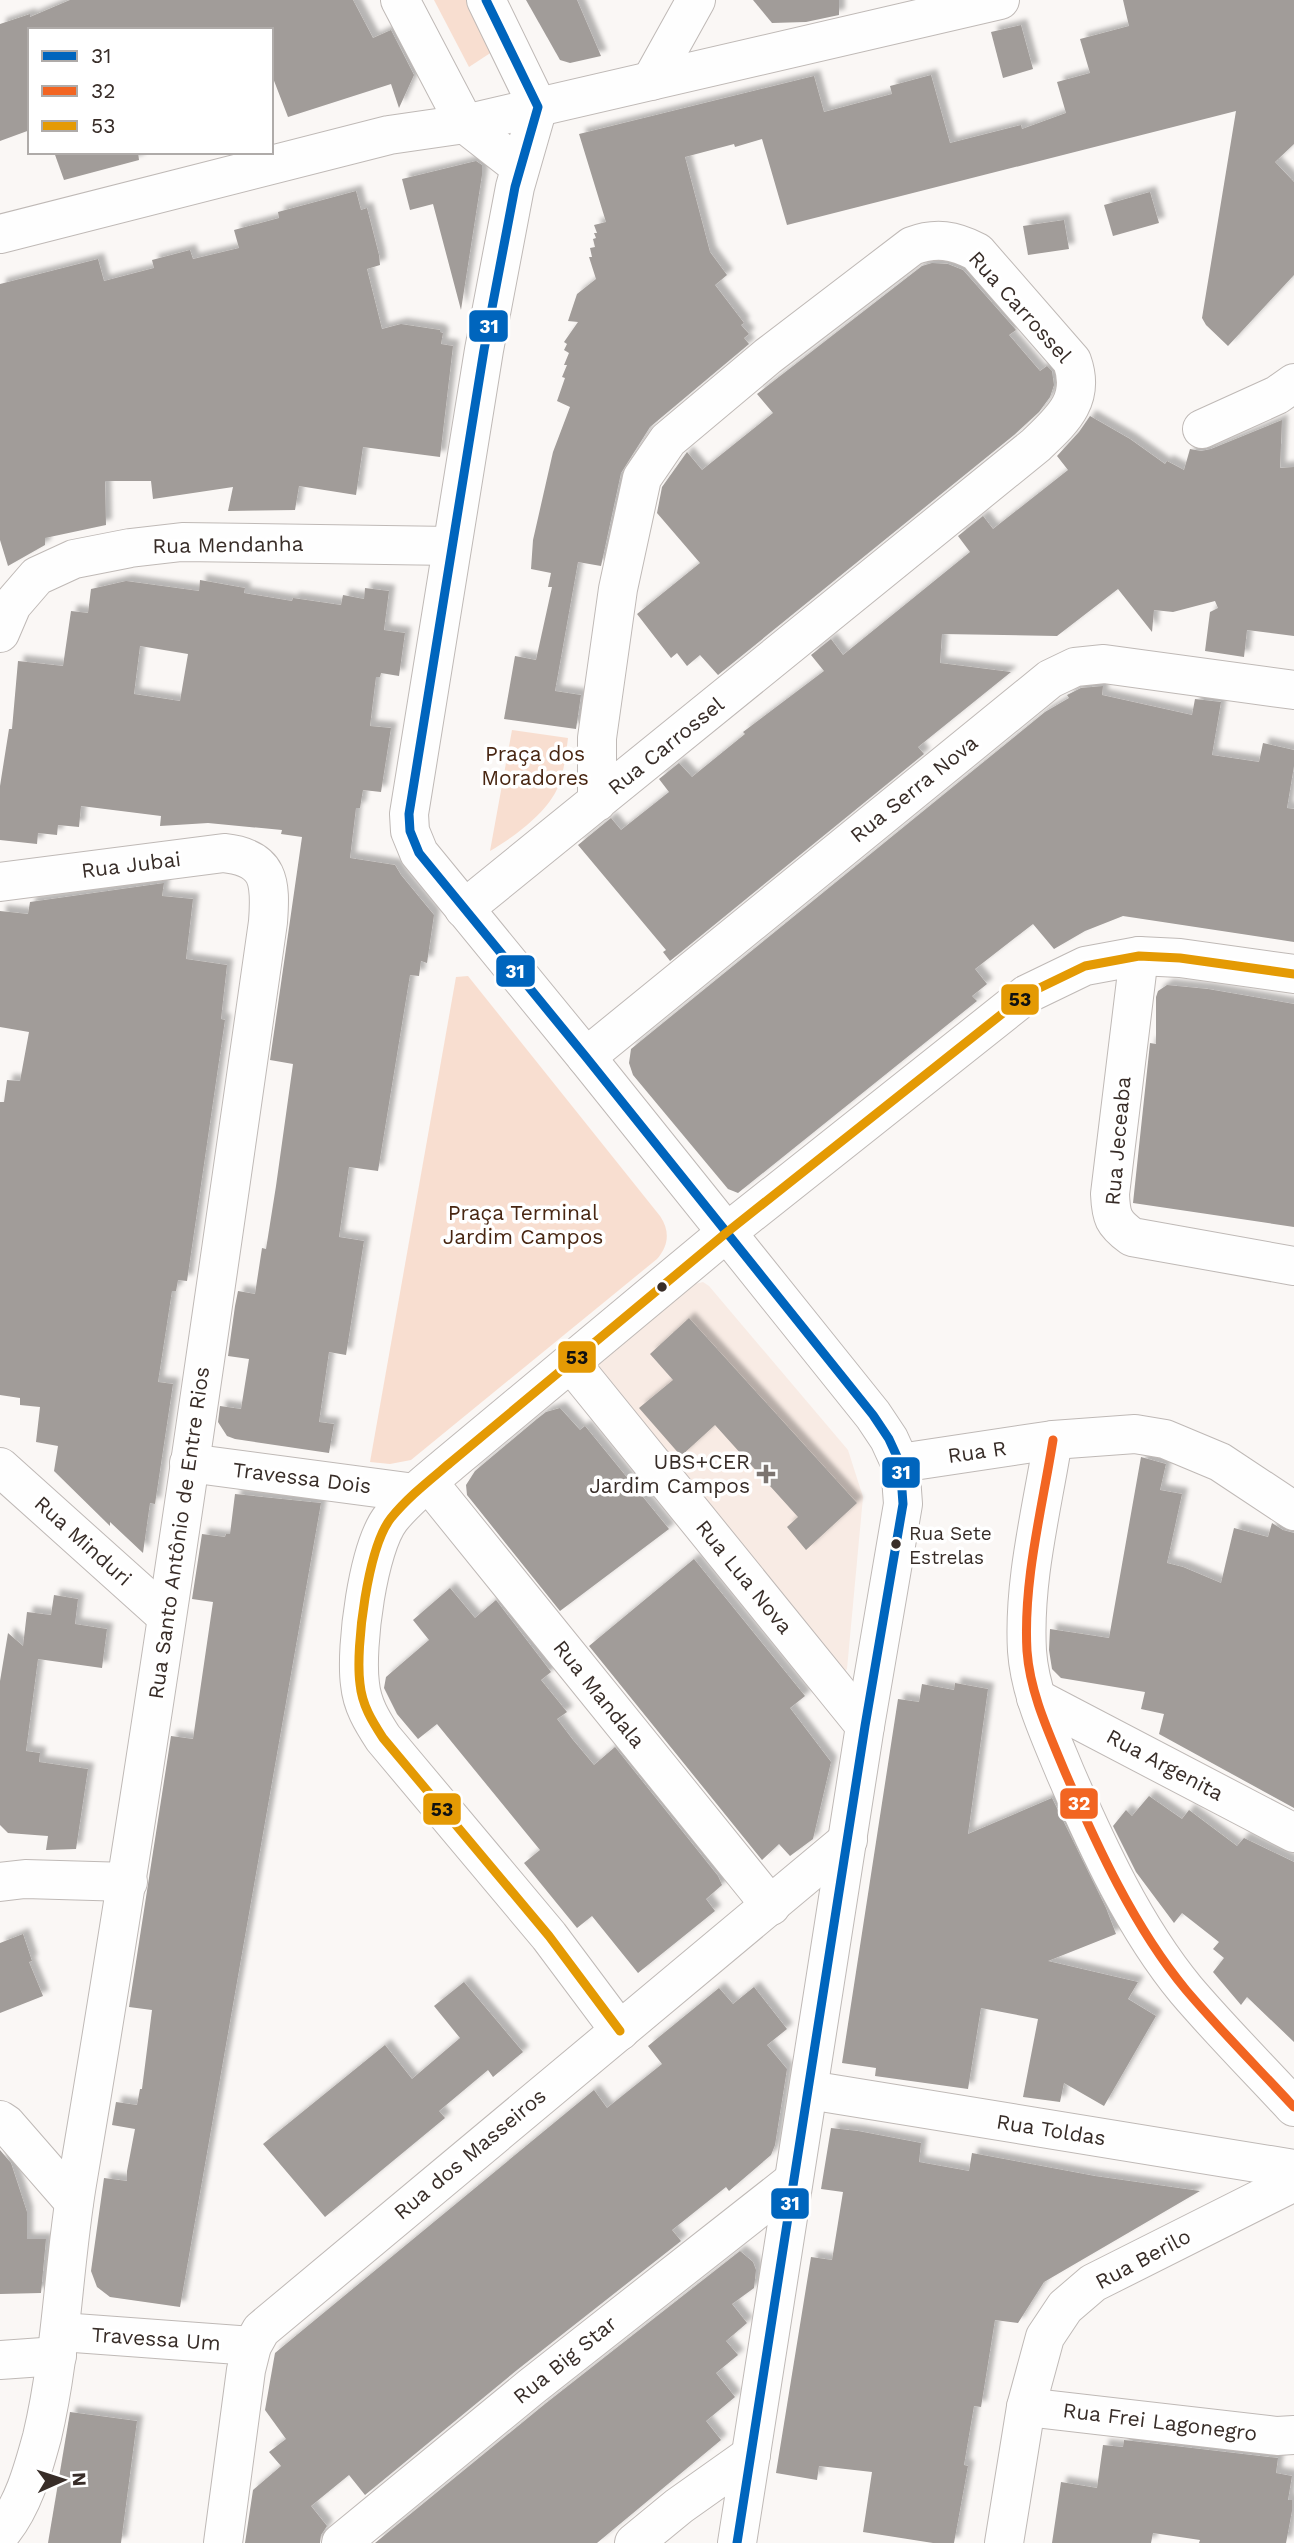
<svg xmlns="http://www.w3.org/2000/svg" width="1294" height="2543" font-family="'Work Sans',sans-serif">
  <defs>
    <filter id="shadow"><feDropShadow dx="6" dy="-6" stdDeviation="2" flood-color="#0004"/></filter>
  </defs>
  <rect width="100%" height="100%" fill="#faf7f5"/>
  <path fill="#f8ebe4" d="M703,1282l6,4 139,164 15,47 -16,172 -4,5 -252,-304 104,-86z"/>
  <g fill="#f8ded0">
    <path d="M434,0h43l24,46 -32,21z"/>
    <path d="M512,730l56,8c-2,16 -4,34 -10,49 -11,26 -44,50 -68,64z"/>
    <path d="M468,976l192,240c10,15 9,29 -3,43l-246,201 -21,4 -20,-2 86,-485z"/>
  </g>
  <g fill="#a19c99" fill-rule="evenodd" filter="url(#shadow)">
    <path d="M70,0h283l20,38 18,-8 23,45 -15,33 -8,-24 -103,33 -17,-44v-43h-241v100l-30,11v-117l30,-10v3z"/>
    <path d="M526,0h51l24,56 -31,7 -10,-3z"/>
    <path d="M753,0h86v15l-33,7 -34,1z"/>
    <path d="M1123,0h171v144l-19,18 19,20v93l-66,71 -22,-21 -4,-7 34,-207 -449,114 -25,-86 -27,8 -1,-3 -49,13 25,95 17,23 -12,10 29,38 -3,2 8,9 -5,4 5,6 -99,83 -29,46 -20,93 -23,-4 -23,129 26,4 -5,34 -72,-10 11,-63 21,4 16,-73h-4l3,-14 -20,-4 2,-29 20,-88 17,-45 -13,-6 8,-23 -3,-1 5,-12h-3l5,-12 -5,-3 3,-6 -3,-2 14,-20 -10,-1 9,-27 19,-15 -7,-22h3l-2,-9 5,-1 -2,-8 3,-1 -2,-5h3l-3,-8 12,-3 -27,-88 235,-58 10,36 68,-18 -2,-8 41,-11 19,68 71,-18 1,4 44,-16 -9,-31 33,-9 -10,-34 49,-13z"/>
    <path d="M1021,25l12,44 -30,9 -12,-46z"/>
    <path d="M54,152h84l1,8 -75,20z"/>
    <path d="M476,161l6,4v10l-21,135 -28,-106 -23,6 -8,-31z"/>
    <path d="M356,191l5,19 6,-2 12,47 1,10 -13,4 15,60 19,-5 39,6v2l3,1 -2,11 12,2 -13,111 -77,-10 -7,48 -57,-9 -4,24 -67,1 5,-24 -80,12 -2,-18h-46l1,44 -61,13v7l-37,21 -8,-26v-256l98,-25 6,22 50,-13 -2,-8 38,-10 3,9 46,-11 -5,-18 45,-12 -1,-6z"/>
    <path d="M1150,192l9,31 -46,13 -9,-31z"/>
    <path d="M1064,220l5,29 -41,6 -5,-29z"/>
    <path d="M932,263l16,1 15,6 53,60 -7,5 31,36 7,-5 5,5 2,14 -4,12 -11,15 -25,23 -296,240 -18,-20 -13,11 -10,-13 -6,5 -34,-44 63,-51 -43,-50 5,-26 25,-35 15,18 71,-57 -16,-19 165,-128z"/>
    <path d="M1090,416l40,23 35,25 2,-3 17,9 6,-21 11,2 10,-2 71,-29 -2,48 14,-1v169l-47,-6 -3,27 -39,-6 5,-39 8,-4 -3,-7 -42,11 -19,-2 -2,22 -34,-43 -61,47 -115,-2 -2,29 71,9 -93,75 6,7 -254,207 -7,-9 3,-2 -88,-105 33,-27 10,12 48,-38 -10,-13 20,-16 13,14 53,-43 -2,-2 81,-61 -13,-16 20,-16 12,16 127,-103 -12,-16 25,-20 10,13 75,-59 -11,-14 22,-24z"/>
    <path d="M200,580l45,8 -1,5 48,8 1,-3 48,7 2,-10 21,4 1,-11 24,3 -5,39 21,3 -6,43 -18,-3 -1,4h-4l-6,49 21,2 -10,64 -18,-2 -3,18h-4l-6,50 45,7 6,10 33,40 -7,48 -6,-2 -2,15 -9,-1 -32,196 -29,-4 -10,70 25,4 -18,114 -17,-3 -10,70 15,2 -5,29 -94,-14 -8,-3 -9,-14 2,-16 21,3 8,-50 -21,-3 7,-50 3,-15 17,3 7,-46 4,1 10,-63 17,-122 -23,-4 32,-223 -21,-3 1,-4 -74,-7 -48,3 1,-10 -80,-10 -2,21 -21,-2 -1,10 -19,-2 -1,11 -37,-4v-54l9,-57h3l6,-68 45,5 8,-55 17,2 3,-24 35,-8 73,10zM140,646l48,8 -8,47 -46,-7z"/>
    <path d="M1103,686l-1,9 90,20 3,-16 26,3 -9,53 47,7 4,-19 31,7v16l-7,42 7,1v133l-171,-26 -38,15 -31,18 -21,-25 -58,45 12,15 -15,12 5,5 -239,192 -10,-4 -95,-114 -4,-12 2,-14 414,-337 24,-14 -2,-3 14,-7z"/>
    <path d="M164,883l-2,13 31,3 -7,60 41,6 -6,54 4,1 -38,261 -9,-1 -2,11h-4l-14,91 15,2 -18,120 -5,-1 -7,50 -33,-31v4l-56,-55 4,-25 -22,-4 4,-35 -20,-2v-7l-20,-3v-293h4l3,-22 13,1 9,-49 -29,-5v-116l28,3 2,-12z"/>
    <path d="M1167,985l41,4 86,15v223l-161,-24 17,-160 6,1v-47l2,-6z"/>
    <path d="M689,1318l168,185 -51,47 -19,-23 11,-10 -83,-92 -34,31 -42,-48 34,-28 -23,-26z"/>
    <path d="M560,1408l20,22 5,-4 84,103 -109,82 -93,-116 -1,-10 9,-14 62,-52 9,-7z"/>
    <path d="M1141,1457l25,7 -6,26 22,4 -15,69 16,4 38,16 13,-55 34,9 4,-14 11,7 11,3v275l-135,-74 5,-20 -23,-5 4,-17 -84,-14 -9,-9 -3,-19 1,-21 59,9z"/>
    <path d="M235,1494l86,9 -141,804 -70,-10 -13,-10 -6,-16 13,-93 23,3v-10l8,-42 -23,-4 4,-23 21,3 3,-16h2l10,-79 -23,-3 42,-271 22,3 20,-137 -21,-3 10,-65 23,3 1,-3h4z"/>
    <path d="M694,1559l111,137 -15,12 41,54 -18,77 -23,17 -11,-12 -17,16 -173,-214z"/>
    <path d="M450,1588l25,30 21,-18 55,72 -10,8 26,32 -10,7 16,21 21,25 21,-18 103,129 4,9 -16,14 9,12 -77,62 -46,-57 -15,12 -53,-65 16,-13 -103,-126 -19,15 -21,-25 -13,-26 2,-11 43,-37 -16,-20z"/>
    <path d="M54,1595l24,4 -3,25 32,5 -5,39 -64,-9 -12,92 14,2 -1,9 49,7 -12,80 -30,1 2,-14 -40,-3 -8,-8v-144l8,-48 15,13 4,-34 24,3z"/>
    <path d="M955,1683l33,6 -20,145 84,-36 54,110 10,26 -68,27 90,21 -10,17 28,17 -52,90 -40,-23 -4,19 -37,-5 15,-78 -57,-11 -13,81 -93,-13 1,-8 -34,-5 56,-364 21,3 3,-18 32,6z"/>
    <path d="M1149,1796l33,23 7,-9 48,36 7,-8 50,24v180l-47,-45 -6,8 -28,-33 11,-14 -11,-9 6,-7 -37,-29 -8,10 -38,-51 -23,-46 13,-16 6,6z"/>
    <path d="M23,1934l9,27 -3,1 14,34 -43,17v-70z"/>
    <path d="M464,1982l59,70 -30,25 -5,-7 -49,41 6,7 -120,99 -62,-73 122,-99 27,34 48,-41 -26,-32z"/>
    <path d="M754,1987l33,42 -20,16 20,24 -12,76 -4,10 -42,36 -3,-4 -54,43 9,11 -164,129 -152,125 -16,-20 -38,31 16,20 -6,9 -1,8h-75l8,-53 28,-24 -12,-14 17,-13 -21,-29 10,-57 319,-263 13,18 55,-44 -14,-18 71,-58 14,16z"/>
    <path d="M831,2128l27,3 63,12 -2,19 50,9 3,-18 123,23 105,15 -156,91 -26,41 -23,-3 -14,87 -7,-1 -10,59 4,1 -14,77h-21l-70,-11 9,-60 -53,-6 -2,14 -41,-7 35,-216 21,3 11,-68 -22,-3z"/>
    <path d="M0,2150l11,13 16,49v27h19l-5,54 -41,1z"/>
    <path d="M740,2251l13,11 3,8 -2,18 -22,16 15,19 -21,18 12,14 -22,18 19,24 -29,24 15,19 -124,103h-222l170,-139z"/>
    <path d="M70,2412l67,9 -16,122h-73z"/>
    <path d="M1124,2440l154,18 -2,15 16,3 -4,24h4v11l-6,32h-87l1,-3 -47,-7 -2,10h-99l9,-61 36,6 6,-43 20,2z"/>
  </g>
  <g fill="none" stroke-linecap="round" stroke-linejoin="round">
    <defs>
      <g id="minor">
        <path d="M400,0l65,124 55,43"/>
        <path d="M486,0l52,107 -23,80 -31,163 -75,464 1,17 9,22 167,204 287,358 16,24 11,24 3,41 -38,222 -128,817"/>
        <path d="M651,81l45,-81"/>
        <path d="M0,234l389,-99 76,-11 535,-124"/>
        <path d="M1202,429l75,-34 17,-12"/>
        <path d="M0,633l12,-28 25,-29 37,-17 56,-11 52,-6 269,4"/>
        <path d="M0,882l224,-29c46,5 47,29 44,69 -60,421 -120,842 -191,1262 -14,84 -15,169 -35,253 -9,33 -19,70 -42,97"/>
        <path d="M464,909l572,-464c26,-25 50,-45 36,-84l-95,-109c-23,-12 -41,-15 -65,-6l-144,110 -100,84 -26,38 -24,111 -21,149v64"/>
        <path d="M1139,956l-29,238c1,23 3,29 22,43l162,29"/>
        <path d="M586,1057l464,-378 25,-12 29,-3 190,26"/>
        <path d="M571,1363l294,363"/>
        <path d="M1053,1440c-11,69 -30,141 -26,211 3,42 22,82 38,121 32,74 69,155 121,218 34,40 72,78 108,117"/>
        <path d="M189,1463l226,30"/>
        <path d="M900,1463l153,-23 82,-6 30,5 55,23 74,49"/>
        <path d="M0,1467l166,149"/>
        <path d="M428,1482l343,424"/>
        <path d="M1036,1698l258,135"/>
        <path d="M0,1882l25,-3 103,3"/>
        <path d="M620,2031l-71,-95 -166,-198c-11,-17 -21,-33 -23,-54 -5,-37 8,-137 31,-166 17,-21 39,-38 59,-55l276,-230 301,-239 58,-28 54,-10 41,2 114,16"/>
        <path d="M809,2090l485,79"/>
        <path d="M0,2120l6,4 68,78"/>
        <path d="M61,2332l191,14"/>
        <path d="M0,2360l57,-4"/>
        <path d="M1026,2407l251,29 17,-1"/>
        <path d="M223,2543l23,-173 6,-24 9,-16 587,-490"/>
        <path d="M341,2543l190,-156 262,-206"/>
        <path d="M634,2543l45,-37 72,-51"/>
        <path d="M1004,2543l22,-136 19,-70 20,-30 28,-24 201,-101"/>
      </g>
    </defs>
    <use href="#minor" stroke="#bfb9b6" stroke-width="40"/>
    <use href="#minor" stroke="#fefefe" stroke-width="38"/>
    <defs>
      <path id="bus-1" d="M486,0l52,107 -23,80 -31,163 -75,464 1,17 9,22 167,204 287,358 16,24 11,24 3,41 -38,222 -128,817"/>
      <path id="bus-2" d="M1053,1440c-11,69 -30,141 -26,211 3,42 22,82 38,121 32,74 69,155 121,218 34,40 72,78 108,117"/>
      <path id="bus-3" d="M620,2031l-71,-95 -166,-198c-11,-17 -21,-33 -23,-54 -5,-37 8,-137 31,-166 17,-21 39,-38 59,-55l276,-230 301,-239 58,-28 54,-10 41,2 114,16"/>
    </defs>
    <use href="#bus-1" stroke="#fff" stroke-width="14"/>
    <use href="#bus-2" stroke="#fff" stroke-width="14"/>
    <use href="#bus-3" stroke="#fff" stroke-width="14"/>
    <use href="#bus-1" stroke="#0065bd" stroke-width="9"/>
    <use href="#bus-2" stroke="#f26522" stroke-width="9"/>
    <use href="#bus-3" stroke="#e49a04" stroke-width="9"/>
  </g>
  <g fill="#382d28" stroke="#fff" stroke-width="2.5">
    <circle cx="662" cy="1287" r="6"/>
    <circle cx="896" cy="1544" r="6"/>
  </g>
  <path fill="#7c7470" stroke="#fff" stroke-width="2.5" d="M762.5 1463.5h7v7h7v7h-7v7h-7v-7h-7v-7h7z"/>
  <g text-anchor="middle" stroke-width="7" stroke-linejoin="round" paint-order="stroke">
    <g font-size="19" fill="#382d28" stroke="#fff" text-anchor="start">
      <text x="909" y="1540">Rua Sete<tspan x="909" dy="24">Estrelas</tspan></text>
    </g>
    <g font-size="21" fill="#382d28" stroke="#fff">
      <text transform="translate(1020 307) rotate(48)" y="7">Rua Carrossel</text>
      <text transform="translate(228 545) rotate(-1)" y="7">Rua Mendanha</text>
      <text transform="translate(666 746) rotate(-39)" y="7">Rua Carrossel</text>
      <text transform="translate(914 789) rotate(-39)" y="7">Rua Serra Nova</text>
      <text transform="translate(131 865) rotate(-7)" y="7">Rua Jubai</text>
      <text transform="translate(1118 1141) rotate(-85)" y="7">Rua Jeceaba</text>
      <text transform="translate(977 1452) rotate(-8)" y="7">Rua R</text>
      <text transform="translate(302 1478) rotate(7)" y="7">Travessa Dois</text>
      <text transform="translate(179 1533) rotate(-82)" y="7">Rua Santo Antônio de Entre Rios</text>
      <text transform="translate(83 1541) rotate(42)" y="7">Rua Minduri</text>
      <text transform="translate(744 1577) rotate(51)" y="7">Rua Lua Nova</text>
      <text transform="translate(599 1694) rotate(51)" y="7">Rua Mandala</text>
      <text transform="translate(1165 1765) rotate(28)" y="7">Rua Argenita</text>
      <text transform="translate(1051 2130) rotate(9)" y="7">Rua Toldas</text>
      <text transform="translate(470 2154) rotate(-40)" y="7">Rua dos Masseiros</text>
      <text transform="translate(1143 2259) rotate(-28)" y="7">Rua Berilo</text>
      <text transform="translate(156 2339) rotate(4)" y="7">Travessa Um</text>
      <text transform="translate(565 2360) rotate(-39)" y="7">Rua Big Star</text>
      <text transform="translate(1160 2422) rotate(7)" y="7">Rua Frei Lagonegro</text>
    </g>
    <g font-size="21" fill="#482612" stroke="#fff">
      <text x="535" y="761">Praça dos<tspan x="535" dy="24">Moradores</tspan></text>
      <text x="523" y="1220">Praça Terminal<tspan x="523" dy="24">Jardim Campos</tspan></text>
    </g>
    <g font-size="21" fill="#382d28" stroke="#fff" text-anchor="end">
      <text x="750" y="1469">UBS+CER<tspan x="750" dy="24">Jardim Campos</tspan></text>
    </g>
  </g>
  <g stroke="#fff" stroke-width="2.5">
    <rect x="468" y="309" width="41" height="34" rx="7" fill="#0065bd"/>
    <rect x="495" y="954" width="41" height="34" rx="7" fill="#0065bd"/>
    <rect x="1000" y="983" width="40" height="33" rx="7" fill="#e49a04"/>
    <rect x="557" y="1340" width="40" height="34" rx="7" fill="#e49a04"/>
    <rect x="881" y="1456" width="40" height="33" rx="7" fill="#0065bd"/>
    <rect x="1059" y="1787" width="40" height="33" rx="7" fill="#f26522"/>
    <rect x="422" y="1792" width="40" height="34" rx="7" fill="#e49a04"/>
    <rect x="770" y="2187" width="40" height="33" rx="7" fill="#0065bd"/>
  </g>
  <g font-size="19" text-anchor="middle" font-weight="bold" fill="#fff">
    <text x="489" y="333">31</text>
    <text x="515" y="978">31</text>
    <text x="901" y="1479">31</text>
    <text x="1079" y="1810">32</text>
    <text x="790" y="2210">31</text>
  </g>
  <g font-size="19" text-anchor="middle" font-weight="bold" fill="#111">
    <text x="1020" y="1006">53</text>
    <text x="577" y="1364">53</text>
    <text x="442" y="1816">53</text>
  </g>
  <rect x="28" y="28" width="245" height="126" fill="#ffffff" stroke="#afaba9" stroke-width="2"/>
  <rect x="42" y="51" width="35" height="10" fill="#0065bd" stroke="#afaba9" stroke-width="2"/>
  <text x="91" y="63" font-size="21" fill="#382d28">31</text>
  <rect x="42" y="86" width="35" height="10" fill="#f26522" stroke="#afaba9" stroke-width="2"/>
  <text x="91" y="98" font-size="21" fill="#382d28">32</text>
  <rect x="42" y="121" width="35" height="10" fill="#e49a04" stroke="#afaba9" stroke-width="2"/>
  <text x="91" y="133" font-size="21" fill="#382d28">53</text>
  <g transform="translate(63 2480) rotate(87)" stroke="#ffffff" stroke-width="5" paint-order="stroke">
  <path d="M0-5L12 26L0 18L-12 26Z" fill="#382d28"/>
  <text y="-10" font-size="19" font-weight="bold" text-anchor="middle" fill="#382d28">N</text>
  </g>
</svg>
